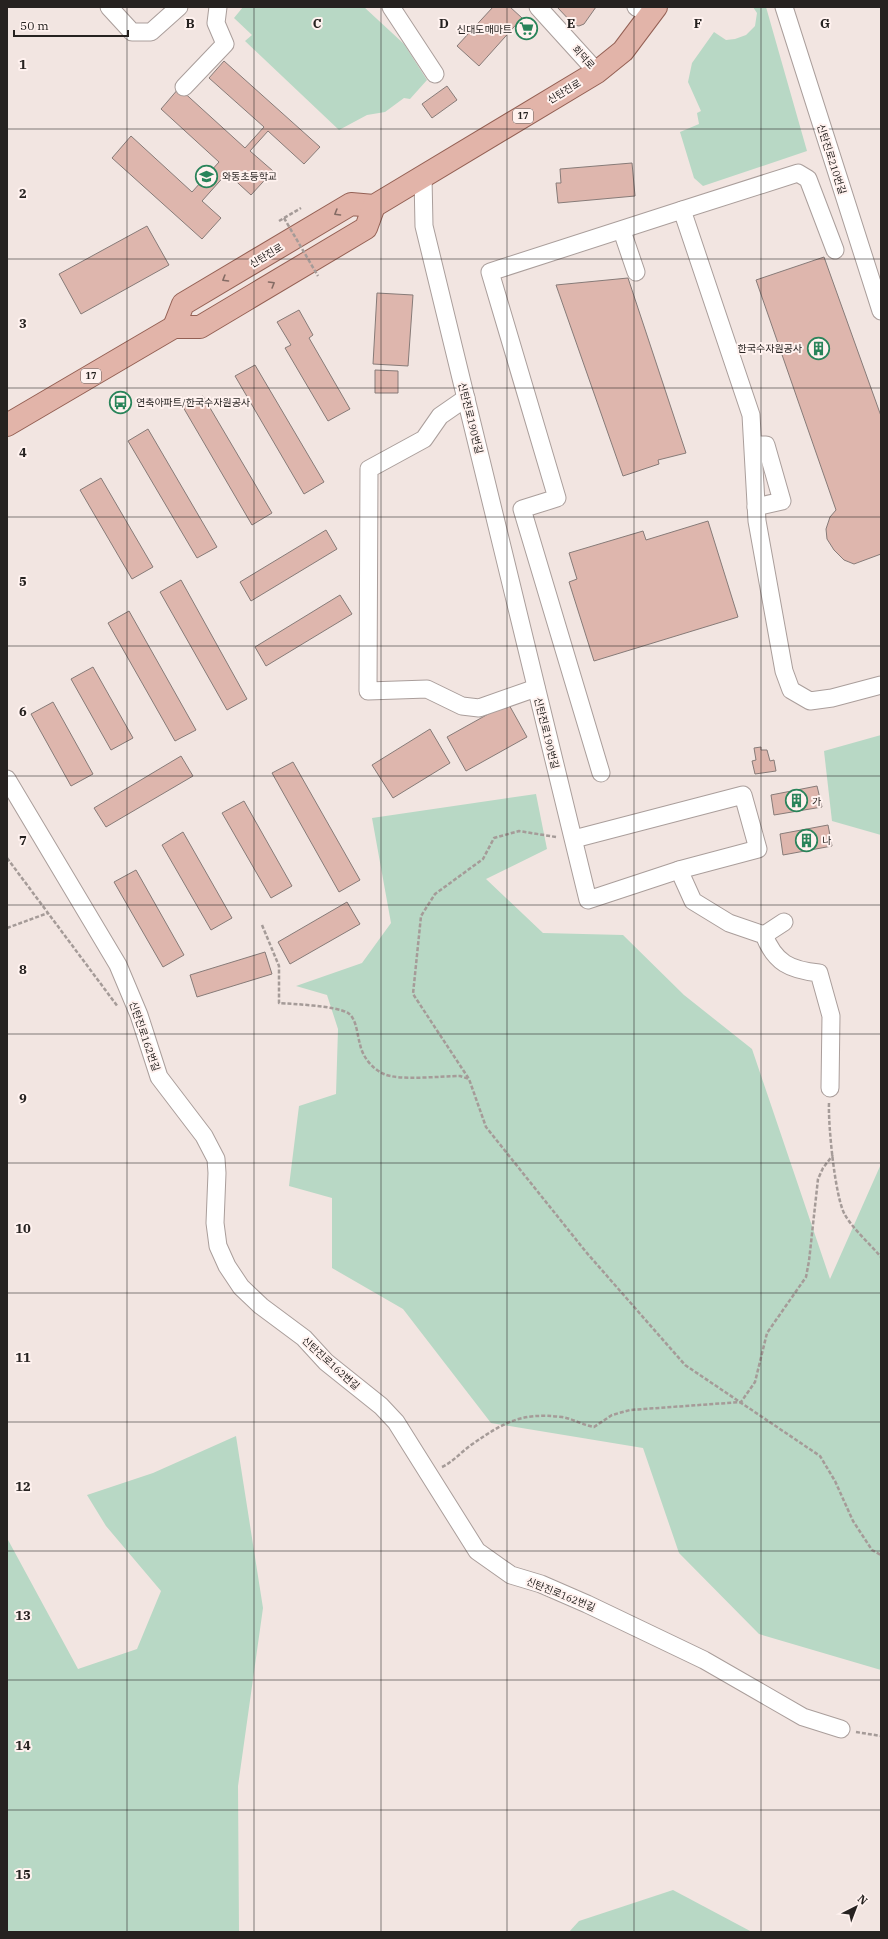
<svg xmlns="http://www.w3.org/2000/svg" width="888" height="1939" font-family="'IBM Plex Serif','Noto Sans KR',serif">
  <rect width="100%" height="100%" fill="#f2e5e1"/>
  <g fill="#b8d8c5">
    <path d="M243,7h121l40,37 23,36 -17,19 -6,-1 -19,14 -18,3 -28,15 -94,-89 7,-6 -18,-17z"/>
    <path d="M753,7h13l41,144 -104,35 -9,-8 -14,-46 19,-8 -2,-11 4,-2 -13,-29 4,-19 22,-31 12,8 9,-1 11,-4 9,-9 2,-13z"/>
    <path d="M881,735v100l-49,-14 -8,-70z"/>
    <path d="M536,794l11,55 -61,30 57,54 80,2 61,60 68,54 78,230 51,-115v506l-122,-36 -80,-81 -36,-105 -152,-25 -88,-114 -71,-41v-70l-43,-12 10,-80 37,-12 2,-65 -11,-34 -31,-9 66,-23 29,-40 -19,-105z"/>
    <path d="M236,1436l27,172 -25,178 1,146h-232v-394l71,131 59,-20 24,-58 -55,-65 -19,-31 66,-22z"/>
    <path d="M673,1890l79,42h-183l10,-11z"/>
  </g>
  <g fill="#deb6ad" stroke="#877b78">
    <path d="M493,7h17l12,11 -43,48 -22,-20z"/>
    <path d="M557,7h39l-12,17 -5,2 -5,-1z"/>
    <path d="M224,61l96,86 -16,17 -36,-33 -18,20 23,20 -22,24 -24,-22 -25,28 19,17 -19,21 -90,-81 19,-22 61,56 27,-30 -58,-53 18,-21 66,60 19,-21 -55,-49z"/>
    <path d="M447,86l10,14 -25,18 -10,-14z"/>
    <path d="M632,163l3,33 -77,7 -2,-20h5l-1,-14z"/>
    <path d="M147,226l22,39 -88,49 -22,-40z"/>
    <path d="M824,257l57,159v138l-27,10 -10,-4 -10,-10 -7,-11 -1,-10 4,-12 6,-7 -80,-230z"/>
    <path d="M628,278l58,175 -28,7 1,4 -36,12 -67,-191z"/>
    <path d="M377,293l36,2 -5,71 -35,-2z"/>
    <path d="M299,310l14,25 -4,3 41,71 -22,12 -43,-73 6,-3 -14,-23z"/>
    <path d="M255,365l69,117 -20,12 -69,-118z"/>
    <path d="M375,370l23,1v22h-23z"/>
    <path d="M203,396l69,117 -20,12 -69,-118z"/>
    <path d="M148,429l69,118 -20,11 -69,-117z"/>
    <path d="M101,478l52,89 -21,12 -52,-89z"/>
    <path d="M708,521l30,96 -144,44 -25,-79 8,-3 -8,-26 74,-22 3,9z"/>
    <path d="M326,530l11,19 -86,52 -11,-19z"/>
    <path d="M181,580l66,119 -20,11 -67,-118z"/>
    <path d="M340,595l12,19 -86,52 -11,-19z"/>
    <path d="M129,611l67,119 -21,11 -67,-118z"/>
    <path d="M93,667l40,71 -22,12 -40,-71z"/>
    <path d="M53,702l40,72 -22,12 -40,-72z"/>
    <path d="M508,703l19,34 -61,34 -19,-34z"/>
    <path d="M430,729l20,34 -57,35 -21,-33z"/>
    <path d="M761,747v3h6l3,11 4,-1 2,11 -21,3 -3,-13 4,-1 -2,-12z"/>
    <path d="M181,756l12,20 -87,51 -12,-19z"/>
    <path d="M293,762l67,118 -21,12 -67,-119z"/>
    <path d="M817,786l5,21 -48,8 -3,-20z"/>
    <path d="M244,801l48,85 -21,12 -49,-85z"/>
    <path d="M828,825l4,21 -49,9 -3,-21z"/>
    <path d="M183,832l49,86 -21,12 -49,-85z"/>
    <path d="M136,870l48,85 -21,12 -49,-85z"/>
    <path d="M347,902l13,22 -70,40 -12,-22z"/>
    <path d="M265,952l7,22 -75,23 -7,-22z"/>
  </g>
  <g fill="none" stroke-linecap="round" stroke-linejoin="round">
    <defs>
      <g id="minor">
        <path d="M109,7l23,25h19l28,-25"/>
        <path d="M391,7l44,67"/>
        <path d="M538,7l59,65"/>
        <path d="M636,7l15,8"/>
        <path d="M784,7l97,304"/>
        <path d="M184,87l41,-43 -9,-21 2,-16"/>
        <path d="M423,177l1,49 164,674 91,-30 14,31 36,22 35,12c11,28 26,35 55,38l12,43 -1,72"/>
        <path d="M682,210l116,-37 10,6 27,71"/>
        <path d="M622,231l14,41"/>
        <path d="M466,398l-26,18 -16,23 -55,30 -1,222 59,-2 35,17 17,2 57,-20"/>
        <path d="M754,445h12l16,56 -26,6"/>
        <path d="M601,773l-79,-264 35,-11 -67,-226 192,-62 69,205 6,106 27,150 7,19 19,11 22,-3 49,-13"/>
        <path d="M7,779l111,186 21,50 20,62 45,59 12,23 1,14 -2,50 3,23 9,20 14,21 20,19 43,32 22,24 55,44 15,16 81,129 34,24 30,9 46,20 117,56 99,57 38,12"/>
        <path d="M574,839l169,-44 15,54 -79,21"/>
        <path d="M764,935l20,-13"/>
      </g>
      <g id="major">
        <path d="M174,327l9,-23 168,-100 23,2 223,-134 26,-21 33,-44"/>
        <path d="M7,425l167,-98h26l166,-99 8,-22"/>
      </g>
    </defs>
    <use href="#minor" stroke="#aa9e9b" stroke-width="19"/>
    <use href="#major" stroke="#946054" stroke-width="24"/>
    <g stroke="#a59b98" stroke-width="2.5" stroke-dasharray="4 2" stroke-linecap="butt">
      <path d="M279,221l22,-13"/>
      <path d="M556,837l-37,-6 -25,7 -11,21 -48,35 -14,22 -8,78 56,85 17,48 100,125 99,113 135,91 15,25 18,40 19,29 9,5"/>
      <path d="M7,858l111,149"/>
      <path d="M262,925l17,41v37c15,1 58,3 69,10 9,6 9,22 12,31 2,12 12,25 24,30 15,7 58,2 76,2l9,3"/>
      <path d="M7,928l41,-15"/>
      <path d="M829,1103c-1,21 6,95 16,112 9,15 24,28 36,42"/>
      <path d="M442,1467c11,-5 19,-15 29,-22 32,-22 49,-33 91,-28 11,2 21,8 32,10l18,-12 18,-5 111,-8 14,-20 12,-49 39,-56 3,-16 9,-82 5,-11 10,-13"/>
      <path d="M856,1732l25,4"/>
    </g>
    <use href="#minor" stroke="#fff" stroke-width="17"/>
    <use href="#major" stroke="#e2b4a9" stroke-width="22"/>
    <path stroke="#a59b98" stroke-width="2.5" stroke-dasharray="4 2" stroke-linecap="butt" d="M284,218l34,58"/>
  </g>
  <defs><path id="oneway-chevron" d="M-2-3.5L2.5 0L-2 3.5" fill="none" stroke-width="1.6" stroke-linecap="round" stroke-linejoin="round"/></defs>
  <g stroke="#846b64">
    <use href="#oneway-chevron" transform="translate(337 213) rotate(149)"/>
    <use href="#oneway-chevron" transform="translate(225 279) rotate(149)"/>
    <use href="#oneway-chevron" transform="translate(272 284) rotate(-31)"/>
  </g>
  <path fill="none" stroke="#262220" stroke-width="1" stroke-opacity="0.55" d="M127,7v1925M254,7v1925M381,7v1925M507,7v1925M634,7v1925M761,7v1925M7,129h874M7,259h874M7,388h874M7,517h874M7,646h874M7,776h874M7,905h874M7,1034h874M7,1163h874M7,1293h874M7,1422h874M7,1551h874M7,1680h874M7,1810h874"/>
  <defs>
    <symbol id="supermarket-ring" viewBox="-11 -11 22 22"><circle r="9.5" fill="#fff2ef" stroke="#29845a" stroke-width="1.5"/><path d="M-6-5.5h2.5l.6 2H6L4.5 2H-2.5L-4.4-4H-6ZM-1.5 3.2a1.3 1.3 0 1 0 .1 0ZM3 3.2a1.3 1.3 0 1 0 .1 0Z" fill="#29845a"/></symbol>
    <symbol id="school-ring" viewBox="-11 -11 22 22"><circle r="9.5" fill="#fff2ef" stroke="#29845a" stroke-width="1.5"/><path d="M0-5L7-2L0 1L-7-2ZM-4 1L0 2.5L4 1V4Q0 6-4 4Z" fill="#29845a"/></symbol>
    <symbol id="building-ring" viewBox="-11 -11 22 22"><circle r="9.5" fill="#fff2ef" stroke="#29845a" stroke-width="1.5"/><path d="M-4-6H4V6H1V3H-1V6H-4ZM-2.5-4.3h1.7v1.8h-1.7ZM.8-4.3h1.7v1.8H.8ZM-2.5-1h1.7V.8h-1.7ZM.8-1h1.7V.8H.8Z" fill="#29845a"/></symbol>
    <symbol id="bus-ring" viewBox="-11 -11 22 22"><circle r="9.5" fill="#fff2ef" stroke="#29845a" stroke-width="1.5"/><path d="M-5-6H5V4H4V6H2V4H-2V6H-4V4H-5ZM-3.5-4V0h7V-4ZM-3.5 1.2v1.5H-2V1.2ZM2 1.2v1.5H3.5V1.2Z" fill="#29845a"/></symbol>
  </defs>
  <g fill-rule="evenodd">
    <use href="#supermarket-ring" x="514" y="16" width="25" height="25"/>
    <use href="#school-ring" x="194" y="164" width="25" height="25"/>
    <use href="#building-ring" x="806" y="336" width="25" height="25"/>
    <use href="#bus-ring" x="108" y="390" width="25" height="25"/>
    <use href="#building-ring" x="784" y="788" width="25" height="25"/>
    <use href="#building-ring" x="794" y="828" width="25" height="25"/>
  </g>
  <g text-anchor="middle" stroke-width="4" stroke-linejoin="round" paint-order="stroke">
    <g fill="#fff2ef" stroke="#67605e" stroke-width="1">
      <rect x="513" y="109" width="20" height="14" rx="3"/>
      <rect x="81" y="369" width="20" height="14" rx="3"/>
    </g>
    <g font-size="9" font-weight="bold" fill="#262220">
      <text x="523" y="119">17</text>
      <text x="91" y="379">17</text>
    </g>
    <g font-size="10" fill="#262220" stroke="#fff2ef" text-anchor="start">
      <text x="512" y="33" text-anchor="end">신대도매마트</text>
      <text x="222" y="180">와동초등학교</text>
      <text x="802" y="352" text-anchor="end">한국수자원공사</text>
      <text x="136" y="406">연축아파트/한국수자원공사</text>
      <text x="812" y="805">가</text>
      <text x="822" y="844">나</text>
    </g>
    <g font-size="10" fill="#262220" stroke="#fff2ef">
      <text transform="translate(584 57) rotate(48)" y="4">회덕로</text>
      <text transform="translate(564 91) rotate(-31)" y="4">신탄진로</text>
      <text transform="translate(832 159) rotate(72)" y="4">신탄진로210번길</text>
      <text transform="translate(266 255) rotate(-31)" y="4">신탄진로</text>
      <text transform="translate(471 418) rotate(76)" y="4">신탄진로190번길</text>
      <text transform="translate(547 733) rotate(76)" y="4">신탄진로190번길</text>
      <text transform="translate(145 1036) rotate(71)" y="4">신탄진로162번길</text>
      <text transform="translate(331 1363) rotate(42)" y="4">신탄진로162번길</text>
      <text transform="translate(561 1594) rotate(22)" y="4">신탄진로162번길</text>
    </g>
  </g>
  <g font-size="13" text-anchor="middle" font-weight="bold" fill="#262220" stroke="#fff2ef" stroke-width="4" stroke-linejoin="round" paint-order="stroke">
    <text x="190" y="28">B</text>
    <text x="317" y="28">C</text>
    <text x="444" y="28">D</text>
    <text x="571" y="28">E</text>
    <text x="698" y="28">F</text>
    <text x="825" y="28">G</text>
    <text x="23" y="69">1</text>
    <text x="23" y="198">2</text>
    <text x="23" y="328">3</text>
    <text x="23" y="457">4</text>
    <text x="23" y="586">5</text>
    <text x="23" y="716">6</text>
    <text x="23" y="845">7</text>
    <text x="23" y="974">8</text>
    <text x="23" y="1103">9</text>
    <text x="23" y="1233">10</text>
    <text x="23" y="1362">11</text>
    <text x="23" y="1491">12</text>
    <text x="23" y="1620">13</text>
    <text x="23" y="1750">14</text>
    <text x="23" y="1879">15</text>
  </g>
  <rect width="888" height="1939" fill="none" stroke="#262220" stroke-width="16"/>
  <g transform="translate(856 1907) rotate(42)" stroke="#fff2ef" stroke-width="3" paint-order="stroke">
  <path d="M0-3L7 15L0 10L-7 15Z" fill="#262220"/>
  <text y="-6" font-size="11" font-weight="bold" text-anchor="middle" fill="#262220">N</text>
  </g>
  <path d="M14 30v6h114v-6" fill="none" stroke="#262220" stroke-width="2"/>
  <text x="20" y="30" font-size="12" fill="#262220" stroke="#fff2ef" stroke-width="3" paint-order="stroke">50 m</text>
</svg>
